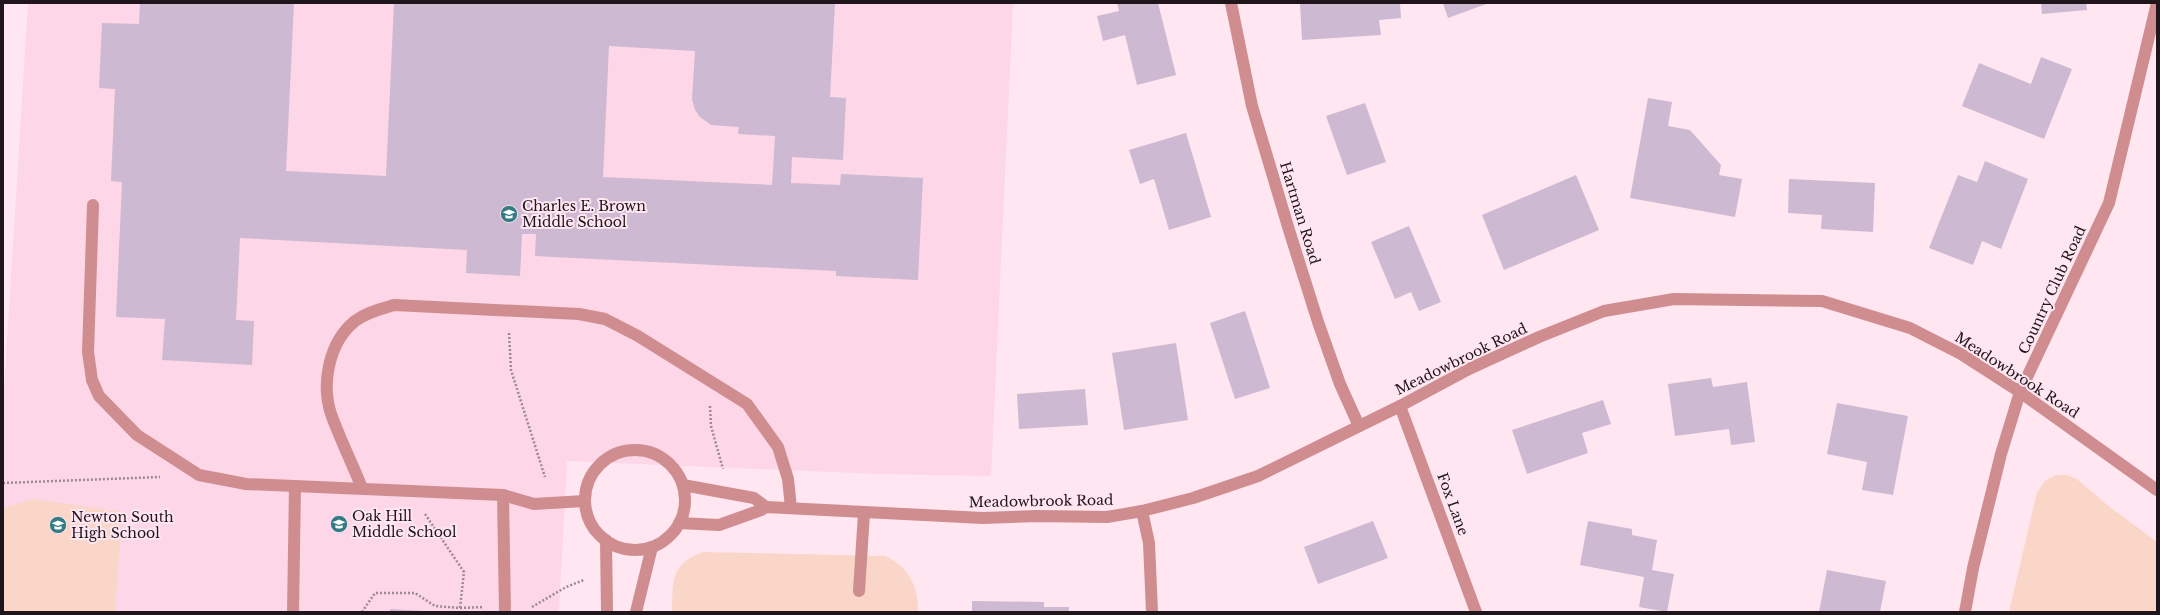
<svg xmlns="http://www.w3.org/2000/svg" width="2160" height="615" font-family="'Libre Baskerville',serif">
  <rect width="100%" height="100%" fill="#ffe6f1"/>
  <path fill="#fdd6e8" d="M28,3h985l-22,473 -111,-2 -313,-13 -8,151h-556v-205z"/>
  <g fill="#fad6c8">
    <path d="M2056,475h11l10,4 29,25 51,38v70h-148l28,-120 9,-12z"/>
    <path d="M33,499l89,13 -7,100h-112v-104z"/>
    <path d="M703,552l182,4c23,10 34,31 33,56h-246c1,-31 -2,-48 31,-60z"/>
  </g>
  <g fill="#cdb9d1" fill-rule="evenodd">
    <path d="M140,3h154l-8,168 100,5 8,-173h441l-5,94 16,1 -3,62 -51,-3 -1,26 49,2 1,-11 82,4 -5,102 -82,-4v-5l-301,-15 1,-22h-14l-2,42 -54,-3 1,-23 -227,-12 -4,82 18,1 -2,44 -90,-5 3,-41 -49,-2 6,-135 -11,-1 4,-92 -16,-1 3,-65 37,1zM609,46l86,5 -3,48 3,11 5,7 11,8 28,2 -1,7 37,2 -3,49 -169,-8z"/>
    <path d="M1117,3h41l18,72 -39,10 -12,-50 -22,6 -6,-25 22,-5z"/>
    <path d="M1300,3h100l1,15 -22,2 2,15 -79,5z"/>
    <path d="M1443,3h46l-41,15z"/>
    <path d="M2041,3h45l1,7 -45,4z"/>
    <path d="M2041,57l31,12 -28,70 -82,-33 17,-43 52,21z"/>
    <path d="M1648,98l24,4 -4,24 22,4 31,35 -2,10 23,4 -7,38 -105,-19z"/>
    <path d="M1365,103l21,59 -39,13 -21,-59z"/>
    <path d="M1186,133l25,84 -42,13 -15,-51 -14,5 -11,-34z"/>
    <path d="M1985,161l43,18 -27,70 -19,-8 -9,24 -44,-17 29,-73 19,7z"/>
    <path d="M1576,175l23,55 -95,40 -22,-55z"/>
    <path d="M1789,179l86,4 -2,49 -52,-3 1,-14 -34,-2z"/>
    <path d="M1409,226l32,76 -22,9 -8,-19 -16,7 -24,-57z"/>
    <path d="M1245,311l25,77 -35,11 -25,-76z"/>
    <path d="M1176,343l12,77 -64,10 -12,-77z"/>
    <path d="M1711,378l2,9 34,-5 8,60 -24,3 -2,-16 -54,7 -7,-52z"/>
    <path d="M1085,389l3,36 -69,4 -2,-35z"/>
    <path d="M1603,400l8,24 -29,9 6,20 -61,21 -15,-44z"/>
    <path d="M1837,403l71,13 -15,79 -31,-5 5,-28 -40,-8z"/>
    <path d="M1373,521l15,37 -70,26 -14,-37z"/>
    <path d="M1588,521l44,8v6l25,5 -5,30 22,4 -7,38 -28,-5 5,-30 -64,-12z"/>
    <path d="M1827,570l59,11 -6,31h-61z"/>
    <path d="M972,601l72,1v5h25v5h-97z"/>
    <path d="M390,609l34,2v1h-34z"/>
  </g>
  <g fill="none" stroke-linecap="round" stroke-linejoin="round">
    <g stroke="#9b8991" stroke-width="2.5" stroke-dasharray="2 2" stroke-linecap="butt">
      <path d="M509,333l2,37 34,107"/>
      <path d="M710,406l1,20 12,43"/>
      <path d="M3,483l157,-6"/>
      <path d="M425,514l39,58 -4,36"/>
      <path d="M532,607l34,-20 18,-7"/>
      <path d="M362,612l13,-19h40l20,13 25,2 24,-1"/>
    </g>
    <g stroke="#cf8d90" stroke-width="12">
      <path d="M1231,3l21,103 37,124 29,92 22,62 19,42"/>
      <path d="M93,205l-5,147 4,28 7,16 38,39 62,40 47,9 257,11 31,9 50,-3"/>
      <path d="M1400,406l76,206"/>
      <circle cx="635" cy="500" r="50"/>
      <path d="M683,485l71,13 12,9"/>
      <path d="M362,488c-10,-25 -22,-49 -31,-74 -10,-31 -2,-72 24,-93 12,-9 26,-12 39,-16l185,9 26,5 33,17 109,68 31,43 10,32 3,29"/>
      <path d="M503,495l2,117"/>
      <path d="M1142,511l7,32 3,69"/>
      <path d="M679,523l40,2 42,-15 5,-3 217,11 54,-2 70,1 35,-6 51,-13 65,-22 142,-70 69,-37 70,-32 65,-26 70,-12 148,2 88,27 51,26 59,38 137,98"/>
      <path d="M606,540l1,72"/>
      <path d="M859,591l5,-78"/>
      <path d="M293,612l2,-126"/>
      <path d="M636,612l16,-65"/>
      <path d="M1965,612l8,-44 28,-114 19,-62 89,-189 48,-200"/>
    </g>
  </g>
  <defs>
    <symbol id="school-disc" viewBox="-11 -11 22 22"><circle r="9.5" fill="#357b86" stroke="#ffe6f1"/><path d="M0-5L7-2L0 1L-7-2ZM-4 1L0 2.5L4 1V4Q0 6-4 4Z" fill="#fff"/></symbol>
  </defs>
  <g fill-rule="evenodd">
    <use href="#school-disc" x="499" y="204" width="20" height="20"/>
    <use href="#school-disc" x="329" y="514" width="20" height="20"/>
    <use href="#school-disc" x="48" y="515" width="20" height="20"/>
  </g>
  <g text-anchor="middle" stroke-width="4" stroke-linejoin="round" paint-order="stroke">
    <g font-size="14" fill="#1f151a" stroke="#ffe6f1" text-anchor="start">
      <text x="522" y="211">Charles E. Brown<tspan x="522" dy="16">Middle School</tspan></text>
      <text x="352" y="521">Oak Hill<tspan x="352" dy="16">Middle School</tspan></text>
      <text x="71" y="522">Newton South<tspan x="71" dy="16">High School</tspan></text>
    </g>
    <g font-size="14" fill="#1f151a" stroke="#ffe6f1">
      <text transform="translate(1300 213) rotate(73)" y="5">Hartman Road</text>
      <text transform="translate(2052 290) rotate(-65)" y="5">Country Club Road</text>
      <text transform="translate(1461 359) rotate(-26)" y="5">Meadowbrook Road</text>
      <text transform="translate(2017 375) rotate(33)" y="5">Meadowbrook Road</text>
      <text transform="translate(1041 501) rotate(-1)" y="5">Meadowbrook Road</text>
      <text transform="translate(1453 504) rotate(70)" y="5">Fox Lane</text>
    </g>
  </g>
  <rect width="2160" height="615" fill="none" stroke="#1f151a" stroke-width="8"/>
</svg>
